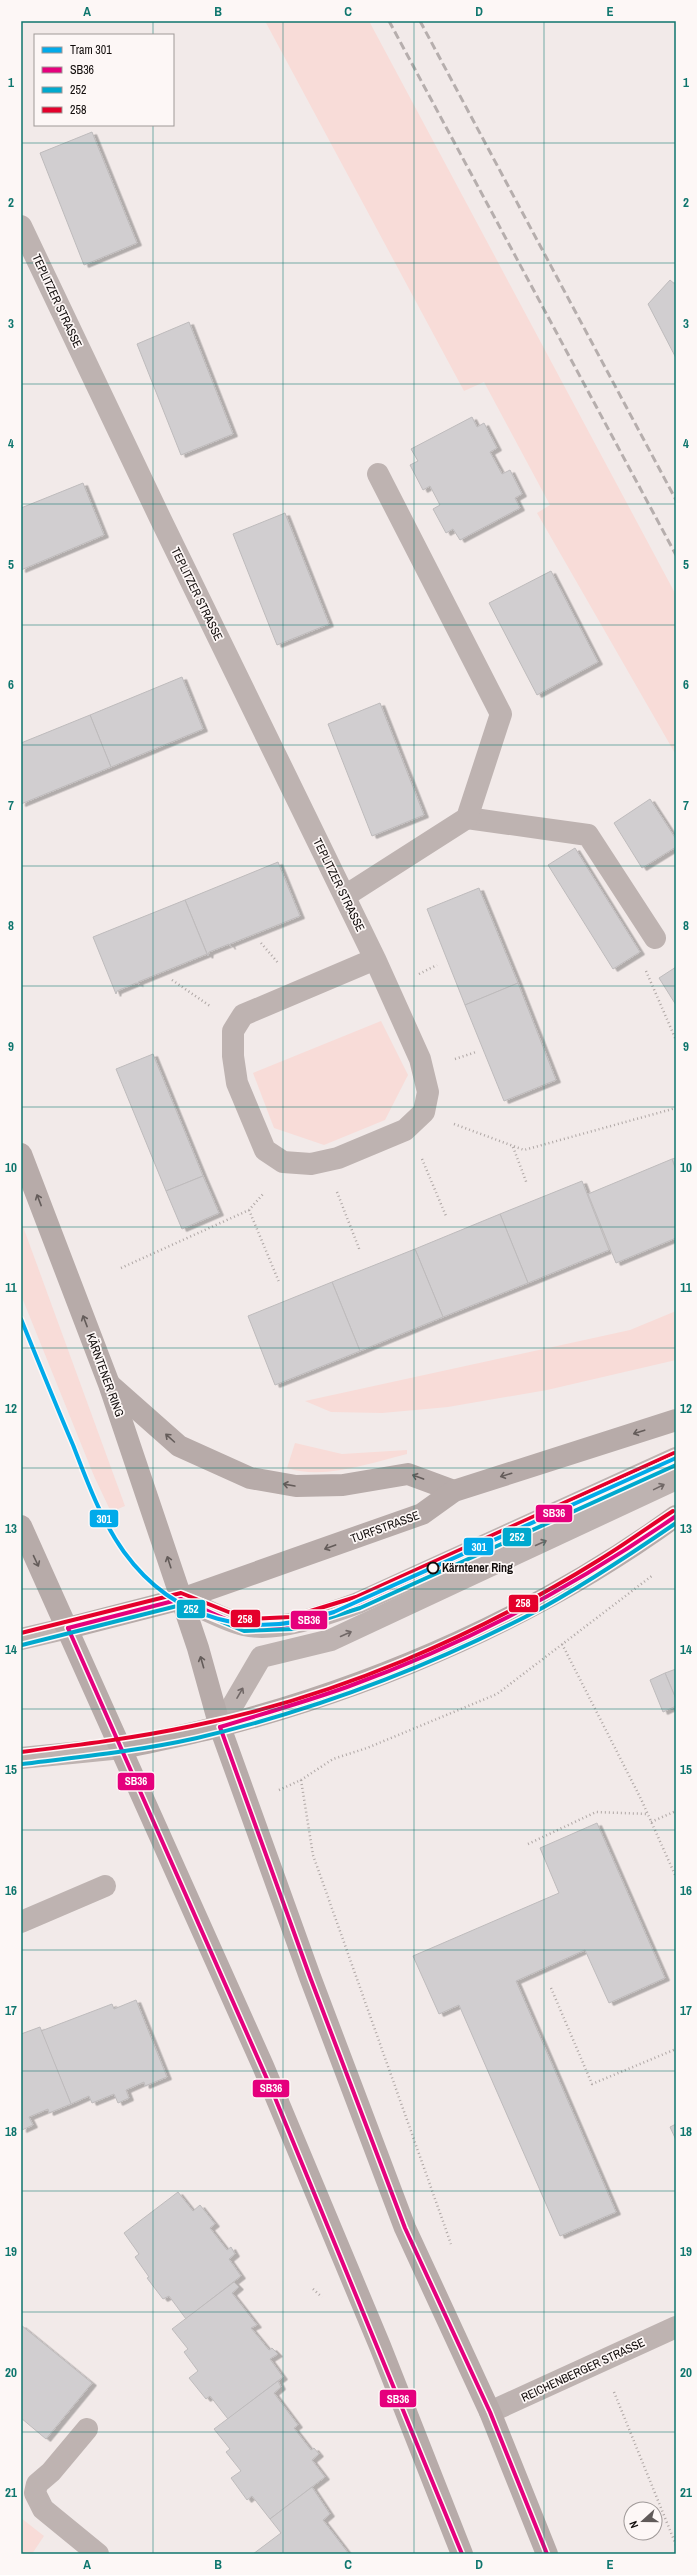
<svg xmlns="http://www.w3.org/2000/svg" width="697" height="2575" font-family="'Archivo Narrow',sans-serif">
  <defs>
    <filter id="shadow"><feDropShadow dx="4.5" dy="2.5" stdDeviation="0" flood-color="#0004"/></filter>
  </defs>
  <rect width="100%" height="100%" fill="#f2eae9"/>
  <g fill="#f8dcd8">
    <path d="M265,21h104l307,574v160l-139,-242 13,-8 -66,-123 -20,9z"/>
    <path d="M381,1021l27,54 -23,45 -61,25 -50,-17 -21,-55z"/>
    <path d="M21,1221l104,285 -14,6 -17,-36 -73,-181z"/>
    <path d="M676,1311v49l-129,30 -99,17 -66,6 -51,-1 -26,-11 325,-71z"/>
    <path d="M295,1443l47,11 65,-4v4c-37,9 -82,26 -120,14z"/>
    <path d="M21,2518l23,18 -12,18h-11z"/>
  </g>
  <g fill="#d1ced0" stroke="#bebbbc" filter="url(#shadow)">
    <path d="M92,132l45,111 -53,22 -44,-112z"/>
    <path d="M670,280l6,5v73l-28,-54z"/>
    <path d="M189,322l44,112 -52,21 -44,-111z"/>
    <path d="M472,417l5,10 7,-4 13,25 -7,4 12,22 8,-4 12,24 -7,4 5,10 -60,32 -7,-11 -7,4 -13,-24 7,-4 -10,-19 -7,4 -13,-25 8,-4 -7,-12z"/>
    <path d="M83,483l21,52 -83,35v-62z"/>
    <path d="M285,513l44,111 -52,21 -44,-111z"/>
    <path d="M551,571l47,91 -61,33 -48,-92z"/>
    <path d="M182,677l21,52 -92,38 -21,-52z"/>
    <path d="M380,703l44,112 -52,21 -44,-112z"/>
    <path d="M90,715l21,52 -90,37v-61z"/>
    <path d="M650,799l26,40v8l-34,21 -28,-45z"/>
    <path d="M575,848l65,104 -27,17 -65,-104z"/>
    <path d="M278,862l22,54 -70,28 1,3 -2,-3 -20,8 -1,4 -23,-56z"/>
    <path d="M479,888l39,95 -53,22 -38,-96z"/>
    <path d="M185,900l22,54 -69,28 1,2 -3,-1 -19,8 -1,3 -23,-57z"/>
    <path d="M676,967v38l-17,-27z"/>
    <path d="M518,983l38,97 -52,21 -39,-96z"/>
    <path d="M153,1054l50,122 -37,15 -50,-122z"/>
    <path d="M676,1158v12l-4,-11z"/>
    <path d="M672,1159l4,11v68l-60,25 -28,-69z"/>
    <path d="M203,1176l16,37 -37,16 -16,-38z"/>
    <path d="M582,1181l27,69 -81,33 -28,-69z"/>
    <path d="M500,1214l28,69 -85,34 -28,-68z"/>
    <path d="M415,1249l28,68 -83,34 -28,-69z"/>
    <path d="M332,1282l28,69 -85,34 -27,-69z"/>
    <path d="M676,1669v30l-11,-26z"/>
    <path d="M665,1673l11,26v7l-13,6 -13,-32z"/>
    <path d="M597,1823l68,155 -56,25 -24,-53 -69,31 100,231 -56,24 -101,-231 -20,9 -26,-58 146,-63 -19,-45z"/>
    <path d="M136,2000l31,77 -22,9 -1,-4 -18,8 3,8 -11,5 -4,-9 -22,9 -3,-7 -18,8 -30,-73 71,-27 2,5z"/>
    <path d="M40,2027l31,77 -22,9 -1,-4 -19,8 4,8 -11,5 -1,-96z"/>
    <path d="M676,2124v16l-6,-13z"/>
    <path d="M178,2192l15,19 7,-6 15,19 -5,4 17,22 4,-3 4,7 -6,5 12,17 -55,43 -17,-23 -6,3 -16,-21 2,-1 -14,-20 4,-3 -15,-21z"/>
    <path d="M234,2282l5,5 -7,6 25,32 -6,3 18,22 3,-2 6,6 -8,5 13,18 -55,42 -18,-23 -4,3 -17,-21 9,-7 -14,-19 4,-3 -16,-20z"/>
    <path d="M21,2325l71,58 -46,56 -25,-21z"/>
    <path d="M278,2381l3,6 -7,6 24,32 -4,3 17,22 3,-2 5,6 -7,6 13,17 -55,42 -18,-23 -5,4 -16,-22 10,-7 -15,-19 4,-3 -16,-20z"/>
    <path d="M312,2487l18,27 -7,6 26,34h-96l28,-21 -11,-14z"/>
  </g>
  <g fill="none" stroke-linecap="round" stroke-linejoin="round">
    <g stroke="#afa7a5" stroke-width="2.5" stroke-dasharray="1 3" stroke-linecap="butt">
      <path d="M261,943l18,21"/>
      <path d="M646,971l30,69"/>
      <path d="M419,974l18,-9"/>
      <path d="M172,980l38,26"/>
      <path d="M455,1059l21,-7"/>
      <path d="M454,1124l70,26 152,-42"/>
      <path d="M513,1147l14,37"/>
      <path d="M422,1159l24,57"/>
      <path d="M337,1192l23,59"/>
      <path d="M249,1210l30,72"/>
      <path d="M121,1268l128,-58 14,-16"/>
      <path d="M562,1644l79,155 35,78"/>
      <path d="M301,1780l12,75 138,389"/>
      <path d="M279,1790l22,-10 32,-21 34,-11 130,-54 156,-119"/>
      <path d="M651,1822l25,-11"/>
      <path d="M528,1844l68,-32 52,2"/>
      <path d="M551,1988l41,96 84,-35"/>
      <path d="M313,2289l9,8"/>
      <path d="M614,2392l62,153"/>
    </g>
    <g stroke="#beb3b1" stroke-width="22">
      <path d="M21,226l140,294 214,439 45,100 8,33 -4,20 -19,18 -67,28 -27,6 -28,-2 -18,-12 -28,-67 -4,-27v-25l10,-16 132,-56"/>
      <path d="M467,818l121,17 67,103"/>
      <path d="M345,896l122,-78 34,-104 -123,-240"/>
      <path d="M181,1599c21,8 42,21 63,26 33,8 84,-11 114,-22l318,-145"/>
      <path d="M21,1639l47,-11"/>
      <path d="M220,1727l41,-70 70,-17 345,-161"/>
      <path d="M21,1758l101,-10"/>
      <path d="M21,1922l84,-36"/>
      <path d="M490,2412l186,-85"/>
      <path d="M87,2429l-36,43 -14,12 -2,9 8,16 55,45"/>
    </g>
    <g stroke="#b7aba9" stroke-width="22">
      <path d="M21,1154l88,230 89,264 22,79 90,250 95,251 85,184 57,142"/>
      <path d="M110,1385l69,61 71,32 46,8 47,-1 65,-11 46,17"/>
      <path d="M21,1526l242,540 117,280 82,208"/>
      <path d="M68,1628l113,-29 241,-85 32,-23 222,-71"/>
      <path d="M122,1748c33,-7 66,-13 99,-22 161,-42 320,-112 455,-210"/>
    </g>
    <g stroke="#b6aead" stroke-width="3" stroke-dasharray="8 4" stroke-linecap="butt">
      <path d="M389,21l287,534"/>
      <path d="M420,21l256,479"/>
    </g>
    <defs>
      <g id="bus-1">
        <path d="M181,1599c21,8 41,21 63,26 38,8 79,-9 114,-22l318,-145"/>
        <path d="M68,1628l203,460 191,466"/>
        <path d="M68,1628l113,-29"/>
        <path d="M220,1727l90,250 95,251 85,184 57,142"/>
        <path d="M220,1727c42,-13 85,-25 127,-40 117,-42 227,-100 329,-171"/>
      </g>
      <g id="bus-2">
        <path d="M22,1645l159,-40 63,26 50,-2 66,-21 316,-143"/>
        <path d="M22,1764c58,-7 117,-13 175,-26 115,-27 227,-69 332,-123 51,-27 99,-59 147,-92"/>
      </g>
      <g id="bus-3">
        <path d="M21,1633l160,-40 65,26 45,-2 65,-20 318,-144"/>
        <path d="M21,1752c58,-7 114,-14 171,-26 143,-29 283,-89 407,-166 25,-15 49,-33 74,-49"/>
      </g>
    </defs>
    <use href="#bus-1" stroke="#fdf7f6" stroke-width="7"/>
    <use href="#bus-2" stroke="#fdf7f6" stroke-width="7"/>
    <use href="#bus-3" stroke="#fdf7f6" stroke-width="7"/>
    <use href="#bus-1" stroke="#e5007d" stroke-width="4"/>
    <use href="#bus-2" stroke="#00a9ce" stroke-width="4"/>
    <use href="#bus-3" stroke="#e4002b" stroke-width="4"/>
    <defs>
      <path id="tram-1" d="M21,1319c17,42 34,84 52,126 14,36 28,75 51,107 51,70 129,88 210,60l342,-154"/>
    </defs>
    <use href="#tram-1" stroke="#fdf7f6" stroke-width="7"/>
    <use href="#tram-1" stroke="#01aaea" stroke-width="4"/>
  </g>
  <defs><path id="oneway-shaft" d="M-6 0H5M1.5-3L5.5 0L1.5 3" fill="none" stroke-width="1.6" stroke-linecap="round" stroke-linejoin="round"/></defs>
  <g stroke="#645c5a">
    <use href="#oneway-shaft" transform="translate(39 1200) rotate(-111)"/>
    <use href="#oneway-shaft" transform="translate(85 1321) rotate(-111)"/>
    <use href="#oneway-shaft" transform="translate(639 1432) rotate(162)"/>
    <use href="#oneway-shaft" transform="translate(170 1438) rotate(-138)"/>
    <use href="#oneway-shaft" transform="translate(506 1475) rotate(163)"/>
    <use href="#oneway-shaft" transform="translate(418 1477) rotate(-160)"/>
    <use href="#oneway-shaft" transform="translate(289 1485) rotate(-170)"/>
    <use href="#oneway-shaft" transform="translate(330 1547) rotate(160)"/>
    <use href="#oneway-shaft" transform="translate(36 1561) rotate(65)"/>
    <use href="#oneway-shaft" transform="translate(169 1562) rotate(-108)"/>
    <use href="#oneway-shaft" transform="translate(202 1662) rotate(-106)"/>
  </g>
  <g stroke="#716867">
    <use href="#oneway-shaft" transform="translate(659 1487) rotate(-26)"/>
    <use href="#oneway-shaft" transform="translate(541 1543) rotate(-24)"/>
    <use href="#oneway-shaft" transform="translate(346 1634) rotate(-24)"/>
    <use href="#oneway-shaft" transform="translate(240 1693) rotate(-60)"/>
  </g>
  <path fill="none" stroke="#0f766e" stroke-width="1" stroke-opacity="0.55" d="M153,21v14M283,21v2533M414,21v2533M544,21v2533M153,125v2429M21,143h655M21,263h655M21,384h655M21,504h655M21,625h655M21,745h655M21,866h655M21,986h655M21,1107h655M21,1227h655M21,1348h655M21,1468h655M21,1589h655M21,1709h655M21,1830h655M21,1950h655M21,2071h655M21,2191h655M21,2312h655M21,2432h655"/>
  <circle fill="#fdf7f6" stroke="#120d0c" stroke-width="2" cx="433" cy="1568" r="5.5"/>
  <g text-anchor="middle" stroke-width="3.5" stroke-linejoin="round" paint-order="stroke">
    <g font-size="12" fill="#120d0c" stroke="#fdf7f6">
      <text transform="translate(57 301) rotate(65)" y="4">TEPLITZER STRASSE</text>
      <text transform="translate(197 594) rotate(64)" y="4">TEPLITZER STRASSE</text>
      <text transform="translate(339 885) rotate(64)" y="4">TEPLITZER STRASSE</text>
      <text transform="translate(105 1375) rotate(70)" y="4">KÄRNTENER RING</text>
      <text transform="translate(385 1527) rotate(-20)" y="4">TURFSTRASSE</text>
      <text transform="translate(583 2370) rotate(-25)" y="4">REICHENBERGER STRASSE</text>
    </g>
    <g font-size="12" font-weight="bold" fill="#120d0c" stroke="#fdf7f6" text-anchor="start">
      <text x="442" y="1572">Kärntener Ring</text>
    </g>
  </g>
  <g stroke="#fdf7f6" stroke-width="1.5">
    <rect x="535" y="1504" width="38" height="19" rx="4" fill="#e5007d"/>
    <rect x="89" y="1509" width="30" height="19" rx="4" fill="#01aaea"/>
    <rect x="502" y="1527" width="30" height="20" rx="4" fill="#00a9ce"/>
    <rect x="463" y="1537" width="31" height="19" rx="4" fill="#01aaea"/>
    <rect x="508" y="1594" width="31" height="19" rx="4" fill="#e4002b"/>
    <rect x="176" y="1599" width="30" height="20" rx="4" fill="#00a9ce"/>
    <rect x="230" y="1609" width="31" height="19" rx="4" fill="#e4002b"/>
    <rect x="290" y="1610" width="38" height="20" rx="4" fill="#e5007d"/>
    <rect x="117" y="1772" width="38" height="19" rx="4" fill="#e5007d"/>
    <rect x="252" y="2079" width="38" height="19" rx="4" fill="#e5007d"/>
    <rect x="379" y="2389" width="38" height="19" rx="4" fill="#e5007d"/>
  </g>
  <g font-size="11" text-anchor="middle" font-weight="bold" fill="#fff">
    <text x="554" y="1517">SB36</text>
    <text x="104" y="1523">301</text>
    <text x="517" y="1541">252</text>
    <text x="479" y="1551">301</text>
    <text x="523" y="1607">258</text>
    <text x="191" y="1613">252</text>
    <text x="245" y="1623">258</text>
    <text x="309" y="1624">SB36</text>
    <text x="136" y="1785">SB36</text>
    <text x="271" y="2092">SB36</text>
    <text x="398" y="2403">SB36</text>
  </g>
  <rect width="697" height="2575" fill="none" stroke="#fdf7f6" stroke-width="44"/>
  <rect x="34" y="34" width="140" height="92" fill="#fdf7f6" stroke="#9f9998"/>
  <rect x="42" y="47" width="20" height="6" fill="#01aaea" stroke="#9f9998"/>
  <text x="70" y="54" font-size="12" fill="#120d0c">Tram 301</text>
  <rect x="42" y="67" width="20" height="6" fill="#e5007d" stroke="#9f9998"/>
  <text x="70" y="74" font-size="12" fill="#120d0c">SB36</text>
  <rect x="42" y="87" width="20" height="6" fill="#00a9ce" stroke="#9f9998"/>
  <text x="70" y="94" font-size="12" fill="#120d0c">252</text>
  <rect x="42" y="107" width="20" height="6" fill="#e4002b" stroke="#9f9998"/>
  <text x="70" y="114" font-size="12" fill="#120d0c">258</text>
  <g transform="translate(643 2521) rotate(249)"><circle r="19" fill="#fdf7f6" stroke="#9f9998"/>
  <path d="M0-3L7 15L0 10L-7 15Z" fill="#605a59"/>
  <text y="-6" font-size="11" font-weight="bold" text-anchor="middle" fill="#120d0c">N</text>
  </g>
  <rect x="22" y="22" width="653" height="2531" fill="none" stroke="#0f766e" stroke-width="1.5"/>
  <g font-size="13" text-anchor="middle" font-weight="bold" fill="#0f766e">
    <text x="87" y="16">A</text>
    <text x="218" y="16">B</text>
    <text x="348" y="16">C</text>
    <text x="479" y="16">D</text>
    <text x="610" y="16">E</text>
    <text x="11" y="87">1</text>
    <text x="686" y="87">1</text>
    <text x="11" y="207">2</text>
    <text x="686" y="207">2</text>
    <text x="11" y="328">3</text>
    <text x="686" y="328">3</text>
    <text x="11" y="448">4</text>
    <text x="686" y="448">4</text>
    <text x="11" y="569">5</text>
    <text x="686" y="569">5</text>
    <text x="11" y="689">6</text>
    <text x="686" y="689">6</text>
    <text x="11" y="810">7</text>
    <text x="686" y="810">7</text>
    <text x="11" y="930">8</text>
    <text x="686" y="930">8</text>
    <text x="11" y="1051">9</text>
    <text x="686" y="1051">9</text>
    <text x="11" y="1172">10</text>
    <text x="686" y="1172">10</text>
    <text x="11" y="1292">11</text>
    <text x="686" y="1292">11</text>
    <text x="11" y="1413">12</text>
    <text x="686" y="1413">12</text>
    <text x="11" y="1533">13</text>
    <text x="686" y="1533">13</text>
    <text x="11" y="1654">14</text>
    <text x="686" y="1654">14</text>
    <text x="11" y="1774">15</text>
    <text x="686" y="1774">15</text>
    <text x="11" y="1895">16</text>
    <text x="686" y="1895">16</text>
    <text x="11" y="2015">17</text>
    <text x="686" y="2015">17</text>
    <text x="11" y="2136">18</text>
    <text x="686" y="2136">18</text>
    <text x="11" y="2256">19</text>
    <text x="686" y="2256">19</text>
    <text x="11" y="2377">20</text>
    <text x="686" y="2377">20</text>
    <text x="11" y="2497">21</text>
    <text x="686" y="2497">21</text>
    <text x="87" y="2569">A</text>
    <text x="218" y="2569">B</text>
    <text x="348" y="2569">C</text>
    <text x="479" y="2569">D</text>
    <text x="610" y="2569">E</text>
  </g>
</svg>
